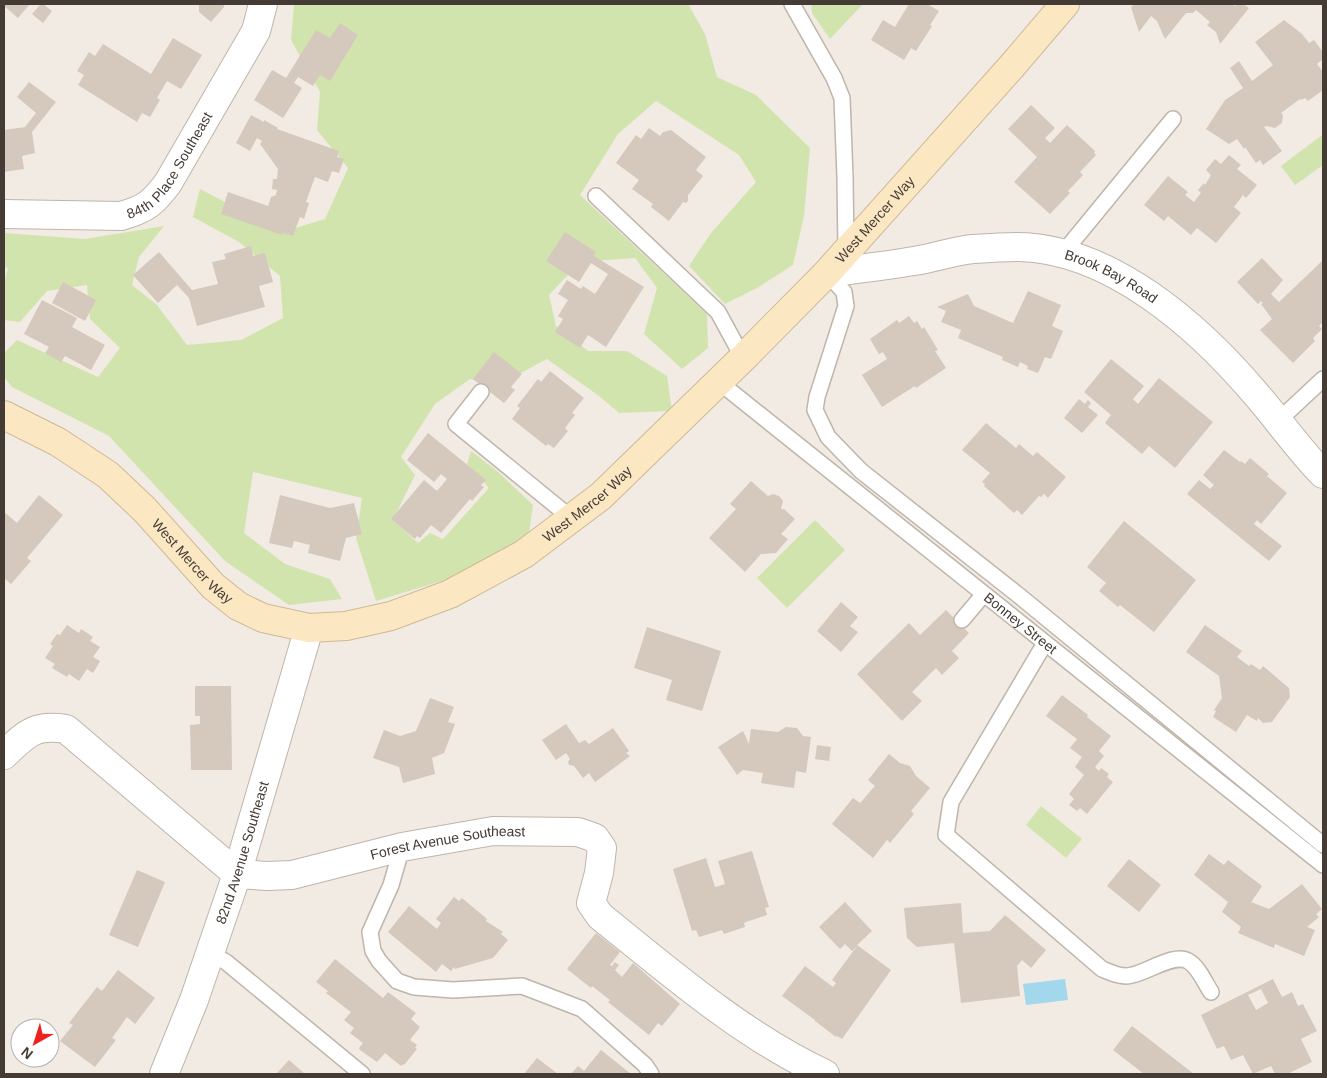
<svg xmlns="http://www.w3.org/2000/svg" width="1327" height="1078" font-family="Helvetica,sans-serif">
  <rect width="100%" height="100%" fill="#f1ebe4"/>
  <g fill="#d2e4ae">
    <path d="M294,4h394l17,30 12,43 39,18 54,53 -6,68 -11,49 -36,23 -32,16 -36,-38 22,-33 45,-51 -17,-27 -83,-54 -38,33 -38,61 127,119 1,34 -26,21 -38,-35 13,-46 -22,-30 -55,4 -31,33 7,31 32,25h39l40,25 5,35 -53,2 -20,-17 -52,-37 -50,27 -27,-7 -35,25 -34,53 14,18 -22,45 25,23 12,-10 13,6 46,-51 -22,-24 4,-13 26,20 36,34 -4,29 -71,42 -82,25 -20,-63 6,-40 -109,-26 -9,61 41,31 45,15 12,20 -53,6 -64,-44 -116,-125 -97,-49 -8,-10v-24l13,-13 81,37 22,-29 -30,-29 -3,-34 -40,6 -27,31 -16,-2v-37l4,-15 -4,-1v-34l81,6 79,-13 -25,31 -7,28 25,20 30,40 54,-5 42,-22 -3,-42 -41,-34 -46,-25 7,-28 82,43 43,-13 23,-51 -31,-38 3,-38 -29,-52z"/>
    <path d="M811,4h52l-33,35 -18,-26z"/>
    <path d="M1322,135l1,30 -28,20 -14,-19z"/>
    <path d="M815,520l30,30 -58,58 -30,-30z"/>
    <path d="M1041,806l41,33 -16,19 -40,-33z"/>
  </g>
  <path fill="#a2d7ec" d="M1065,979l3,21 -42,5 -3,-21z"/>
  <g fill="#d5c9bd" fill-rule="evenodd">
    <path d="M4,4h26l-12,14 -14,-12z"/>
    <path d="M41,4h2l9,7 -9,12 -11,-9z"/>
    <path d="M199,4h25v3l-13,15 -12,-10z"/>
    <path d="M909,4h18l12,7 -9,14 2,1 -16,25 -5,-3 -7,12 -33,-20 12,-20 12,7z"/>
    <path d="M1134,4h98l3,2 2,-2h6l6,4 -29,36 -4,-12 -9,-7 3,-3 -14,-12 -3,3h-7l-21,26 -8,-18 -6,-5 -12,16 -8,-25z"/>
    <path d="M1284,20l18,14 7,9 5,-3 9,12v7l-6,5 6,8v18l-15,11 -3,-3 -4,2 -1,-1 -19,14 2,2 -1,8 -7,5 -8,-2 -3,1 18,24 -19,14 -3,-5 -4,3 -11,-16 -1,2 -7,-10 -8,5 -23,-15 19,-29 18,-12 -13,-20 9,-7 13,20 21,-16 -18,-23z"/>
    <path d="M340,23l18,12 -28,46 -10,-6 -7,11 -15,-9 -4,6 8,5 -19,30 -29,-18 18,-30 14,8 30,-48 14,8z"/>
    <path d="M173,38l29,17 -21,34 -14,-8 -10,17 3,2 -10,17 -8,-4 -5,9 -59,-37 6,-10 -7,-4 12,-19 6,4 8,-12 48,30z"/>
    <path d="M29,82l27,20 -24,30 3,21 -13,3 2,13 -20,3v-42l21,-3 11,-14 -19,-16z"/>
    <path d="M1031,105l24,23 -10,10 5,5 17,-18 28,26 -1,2 2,2 -16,17 3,3 -15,16 2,2 -20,21 -36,-32 23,-25 -29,-28z"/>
    <path d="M251,115l13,7v-2l14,8 -1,1 62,22 -2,6 7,2 -5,14 -7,-2 -4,11 -13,-5 -9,25 3,1 -5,16 -4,-2 -7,19 -10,-3 -1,2 -61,-21 7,-22 40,14 3,-9 5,-2 1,-5 -5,-1 1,-10h4l1,-10 -18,-25 2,-3 -5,-3 -7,13 -14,-8z"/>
    <path d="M649,128l11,8 3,-4 8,-2 35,27 -10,13 7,6 -15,19v6l-2,2 -3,-1 -14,19 -18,-14 2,-3 -21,-15 7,-9 -23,-17 20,-28 5,4z"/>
    <path d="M1229,155l12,10 -4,4 20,16 -11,13 -3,-3 -9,12 7,6 -25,30 -19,-15 -6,7 -23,-19 -4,5 -20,-16 24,-29 20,16 -3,3 9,7 7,-9 -3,-3 6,-7 1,2 6,-10 -5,-5 9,-11 6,5z"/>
    <path d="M565,232l31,20 -2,4 50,31 -38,60 -18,-12 -8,13 -25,-16 8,-13 -5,-3 10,-16 -10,-6 9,-14 14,9 2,-3 12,8 13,-20 -17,-11 -12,19 -33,-21z"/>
    <path d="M251,246l2,10 12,-3 8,29 -14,4 6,21 -68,19 -8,-28 -12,-13 -19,18 -25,-28 26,-23 33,38 26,-6 -6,-22 14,-3 -2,-5z"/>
    <path d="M1262,258l21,22 -12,14 8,8 43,-41 1,1v60l-4,4 3,3 -9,9 2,3 -22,22 -33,-33 12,-11 -11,-15 2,-1 -2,-2 -3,3 -21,-22z"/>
    <path d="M63,282l33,18 -11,21 -33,-18z"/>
    <path d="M1028,291l33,14 -9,21 11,5 -12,28 -6,-2 -7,16 -11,-4 1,-3 -8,-4 -2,5 -16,-7 1,-3 -45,-19 3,-8 -20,-8 5,-11 -9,-4 31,-13 6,12 39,17z"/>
    <path d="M42,300l35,18 -5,9 33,18 -14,25 -26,-14 -4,6 -16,-9 4,-6 -25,-13z"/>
    <path d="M909,316l5,7 3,-2 5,8 2,-2 14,23 -3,1 11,17 -30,20 -1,-2 -33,21 -20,-32 25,-16 -4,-7 -4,2 -9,-15 27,-19 2,3z"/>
    <path d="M494,352l28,22 -11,13 4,3 -11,13 -31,-24z"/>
    <path d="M1111,359l33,27 -11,13 5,5 21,-26 54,44 -38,46 -26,-22 -7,8 -37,-31 6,-8 -27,-23z"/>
    <path d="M550,371l34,27 -12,15 3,2 -10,13 3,3 -14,17 -6,-4 -2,2 -34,-27 8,-11 -3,-2 21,-27 3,3z"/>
    <path d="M1079,399l6,5 3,-4 3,3 -3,4 10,8 -16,18 -18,-15z"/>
    <path d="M986,423l30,25 3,-4 14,12 4,-4 29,25 -18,21 -4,-4 -3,3 -2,-1 -17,19 -5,-5 -3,3 -30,-27 1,-2 -3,-2 8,-9 -28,-23z"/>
    <path d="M428,433l58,47 -5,5 3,2 -12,14 -2,-2 -29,34 -10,-8 -11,13 -3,-2 -2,3 -24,-20 33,-39 13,11 10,-12 -6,-5 -7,8 -27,-22z"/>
    <path d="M1224,450l16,12 1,-1 4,3 5,-6 19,16 -2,2 20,17 -26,31 -4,-4 -3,4 28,22 -13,15 -82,-67 12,-14 11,9 4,-4 -11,-10z"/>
    <path d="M751,481l17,15 5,-2 6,2 4,5 -2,8h3l11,10 -14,15 7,5 -12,14 -15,1 -16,18 -36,-34 27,-29 -6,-5z"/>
    <path d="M39,495l24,20 -36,43 4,3 -20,23 -7,-6v-66l13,11z"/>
    <path d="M280,495l50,13 24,-5 8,31 -16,4 -6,23 -32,-8 2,-8 -16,-4 -2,7 -23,-5z"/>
    <path d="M1124,521l72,59 -42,52 -34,-27 -2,2 -19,-16 7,-8 -19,-16z"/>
    <path d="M841,602l17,15 -8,9 8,6 -17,20 -24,-21z"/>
    <path d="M946,610l23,23 -17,18 7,7 -17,17 -6,-7 -24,24 10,9 -20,20 -45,-47 52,-51 11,12z"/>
    <path d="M67,625l12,8 2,-4 12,8 -3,4 10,6 -7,10 7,4 -7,12 -6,-4 -8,12 -10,-7 -2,3 -15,-9 3,-4 -10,-6 8,-12 -3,-2 7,-10 3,1z"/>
    <path d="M1205,625l37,26 -5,6 12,9 2,-2 9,6 3,-4 26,22 1,9 -18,25 -9,1 -5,-5 -1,3 -10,-6 -11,17 -23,-15 3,-6 -2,-1 8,-12 -3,-22 -33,-24z"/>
    <path d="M647,627l74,24 -19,60 -36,-11 6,-20 -38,-12z"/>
    <path d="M195,686h36l1,84h-41l-1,-45 10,-1v-8h-5z"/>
    <path d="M1062,695l26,20 -1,2 24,19 -12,15 5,5 -9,11 4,4 2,-3 8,6 -2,3 6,5 -26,32 -7,-6 -3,3 -8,-6 5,-6 -5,-5 15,-19 -9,-8 7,-10 -12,-9 7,-9 -31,-23z"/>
    <path d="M430,698l24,9 -6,15 7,2 -11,29 -12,5 3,16 -32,9 -4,-16 -26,-9 11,-28 16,6 16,-5z"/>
    <path d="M566,724l13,19 6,-3 4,4 24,-16 16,23 -3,2 4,3 -35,26 -6,-9 -6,5 -9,-12 -5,-1 -1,-3 2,-3 -4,-6 -10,7 -14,-20z"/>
    <path d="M786,727l11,1 6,8 8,1 -5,36 -10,-2 -2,17 -33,-5 2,-10 -20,-3 -6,5 -19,-28 25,-16 6,13 2,-15 27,3z"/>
    <path d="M817,745l14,2 -2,14 -14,-2z"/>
    <path d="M889,754l11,9 10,3 6,10 14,12 -19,23 3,3 -24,29 -3,-3 -14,18 -41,-34 21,-26 7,5 15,-17 -7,-6z"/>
    <path d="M752,851l17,56 -4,1 2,7 -21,7 -2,1 1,4 -21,7 -2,-4 -23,7 -3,-7 -4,1 -19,-62 33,-11 9,29 10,-3 -7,-23z"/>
    <path d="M1209,854l15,11 4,-5 34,26 -12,18 1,-2 18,7 33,-25 20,25 -6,5 3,3 -12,10 8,3 -11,26 -29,-12 -1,4 -36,-15 3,-6 -19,-15 6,-10 -34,-27z"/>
    <path d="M1129,859l32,26 -22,27 -32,-26z"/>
    <path d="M137,870l28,12 -27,65 -29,-12z"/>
    <path d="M454,897l5,4 3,-3 25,21 -1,2 17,11 -2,2 7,6 -15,18 -38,11 -1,-2 -3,4 -9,-7 -6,8 -48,-40 21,-26 28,23 4,-6 -5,-4z"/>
    <path d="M845,902l27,29 -15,14 34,25 -49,69 -5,-3 -1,1 -21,-16v-1l-33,-24 23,-30 28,21 3,-4 -4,-3 25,-34 -5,5 -7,-7 -5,5 -21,-22z"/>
    <path d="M961,903l2,30 27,-2 15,-16 41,35 -15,18 -9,-8 -5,6 3,30 -59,7 -7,-60 -37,4 -10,-9 -3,-30z"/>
    <path d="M596,933l24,19 -10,13 2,1 3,-4 4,3 -4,5 7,7 11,-14 47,41 -18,22 -4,-3 -9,12 -41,-33 2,-2 -18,-14 -1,2 -24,-19z"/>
    <path d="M335,959l48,39 5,-6 28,21 -5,6 9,8 -10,13 7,5 -2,3 2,1 -13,16 -1,-1 -2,2 -16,-13 -8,9 -17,-12 -1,-2 4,-5 -13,-10 4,-5 -10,-8 7,-8 -25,-19 2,-2 -12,-9z"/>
    <path d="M118,970l37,28 -20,26 -8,-7 -15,21 4,2 -21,27 -35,-26 13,-16 -4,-2 28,-36 5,4z"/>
    <path d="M1273,979l9,18 10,-5 6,14 5,-2 14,27 -16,8 11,23 -25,12h-12l-4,-8 -18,8 -10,-19 -12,5 -7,-14 -7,3 -16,-34zM1261,989l7,14 -12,7 -8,-15z"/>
    <path d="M1132,1026l62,48h-50l-31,-24z"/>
    <path d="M601,1050l30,24h-60l7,-8 6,5z"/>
    <path d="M537,1058l21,16h-34z"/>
    <path d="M289,1060l16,14h-29z"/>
  </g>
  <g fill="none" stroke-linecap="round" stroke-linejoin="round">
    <defs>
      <g id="lane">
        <path d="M792,4l42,74 8,20 3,79 1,74"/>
        <path d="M596,196l122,116 25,46"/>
        <path d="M1063,253l110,-134"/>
        <path d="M827,273l17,19 2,14 -29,91 -2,13 13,27 33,34 156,123 306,251"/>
        <path id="s1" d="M719,382l604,483"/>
        <path d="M481,392l-25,32 115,94"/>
        <path d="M1278,421l45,-42"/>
        <path d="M962,620l22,-26"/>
        <path d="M1045,643l-94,159 -5,33 156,134c10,4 20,9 30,6 16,-3 42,-22 56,-14 10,5 17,22 23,31"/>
        <path d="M402,847l-11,38 -21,47 3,19 6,10 18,20 17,6 39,3 69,-4 60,23 63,56 6,9"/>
        <path d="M210,953l16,9 136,112"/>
      </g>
      <g id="street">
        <path id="s2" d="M4,214l117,2c25,-7 32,-13 47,-33l88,-152 7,-27"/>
        <path id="s3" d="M827,273c29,-4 58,-7 87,-12 20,-3 39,-10 59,-12 15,-1 31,-2 46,-2 92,2 179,79 236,146 23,26 43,56 68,81"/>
        <path id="s4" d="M4,755c22,-21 30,-31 62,-26l171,145 30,2 25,-1 110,-28 91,-16 85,1 17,6 7,10 -3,25 -8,30 9,13c71,57 142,119 225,158"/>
        <path id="s5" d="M164,1074l30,-74 43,-126 72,-246"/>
      </g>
      <g id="secondary">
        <path id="s6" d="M4,415l54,27 50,33 37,35 68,76 25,20 25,12 46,10 37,-2 45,-10 59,-22 74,-40 77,-58 142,-138 84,-85 185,-207 53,-62"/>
      </g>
    </defs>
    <use href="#lane" stroke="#bfb5aa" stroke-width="18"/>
    <use href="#street" stroke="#bfb5aa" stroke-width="30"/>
    <use href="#secondary" stroke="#cfb996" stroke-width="30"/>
    <use href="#lane" stroke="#fff" stroke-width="15"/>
    <use href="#street" stroke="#fff" stroke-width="28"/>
    <use href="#secondary" stroke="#fce7c3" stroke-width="28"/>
  </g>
  <g text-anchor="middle" stroke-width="5" stroke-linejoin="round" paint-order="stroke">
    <g font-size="14" fill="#433b34" stroke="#fff">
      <text dy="5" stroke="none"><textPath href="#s2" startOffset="190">84th Place Southeast</textPath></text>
      <text dy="5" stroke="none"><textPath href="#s6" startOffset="1096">West Mercer Way</textPath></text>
      <text dy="5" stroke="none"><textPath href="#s3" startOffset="292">Brook Bay Road</textPath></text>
      <text dy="5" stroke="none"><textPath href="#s6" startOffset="691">West Mercer Way</textPath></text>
      <text dy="5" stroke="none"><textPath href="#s6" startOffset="241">West Mercer Way</textPath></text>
      <text dy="5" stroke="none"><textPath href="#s1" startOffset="386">Bonney Street</textPath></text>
      <text dy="5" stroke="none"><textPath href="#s4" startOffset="510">Forest Avenue Southeast</textPath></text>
      <text dy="5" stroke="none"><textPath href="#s5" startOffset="235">82nd Avenue Southeast</textPath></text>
    </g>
  </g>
  <rect width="1327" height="1078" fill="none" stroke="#433b34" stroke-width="10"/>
  <g transform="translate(35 1043) rotate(219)"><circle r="24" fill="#ffffff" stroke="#b4b1ae"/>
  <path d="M0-4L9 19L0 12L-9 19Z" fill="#f0211c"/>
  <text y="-8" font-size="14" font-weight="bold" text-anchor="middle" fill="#433b34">N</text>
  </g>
</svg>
